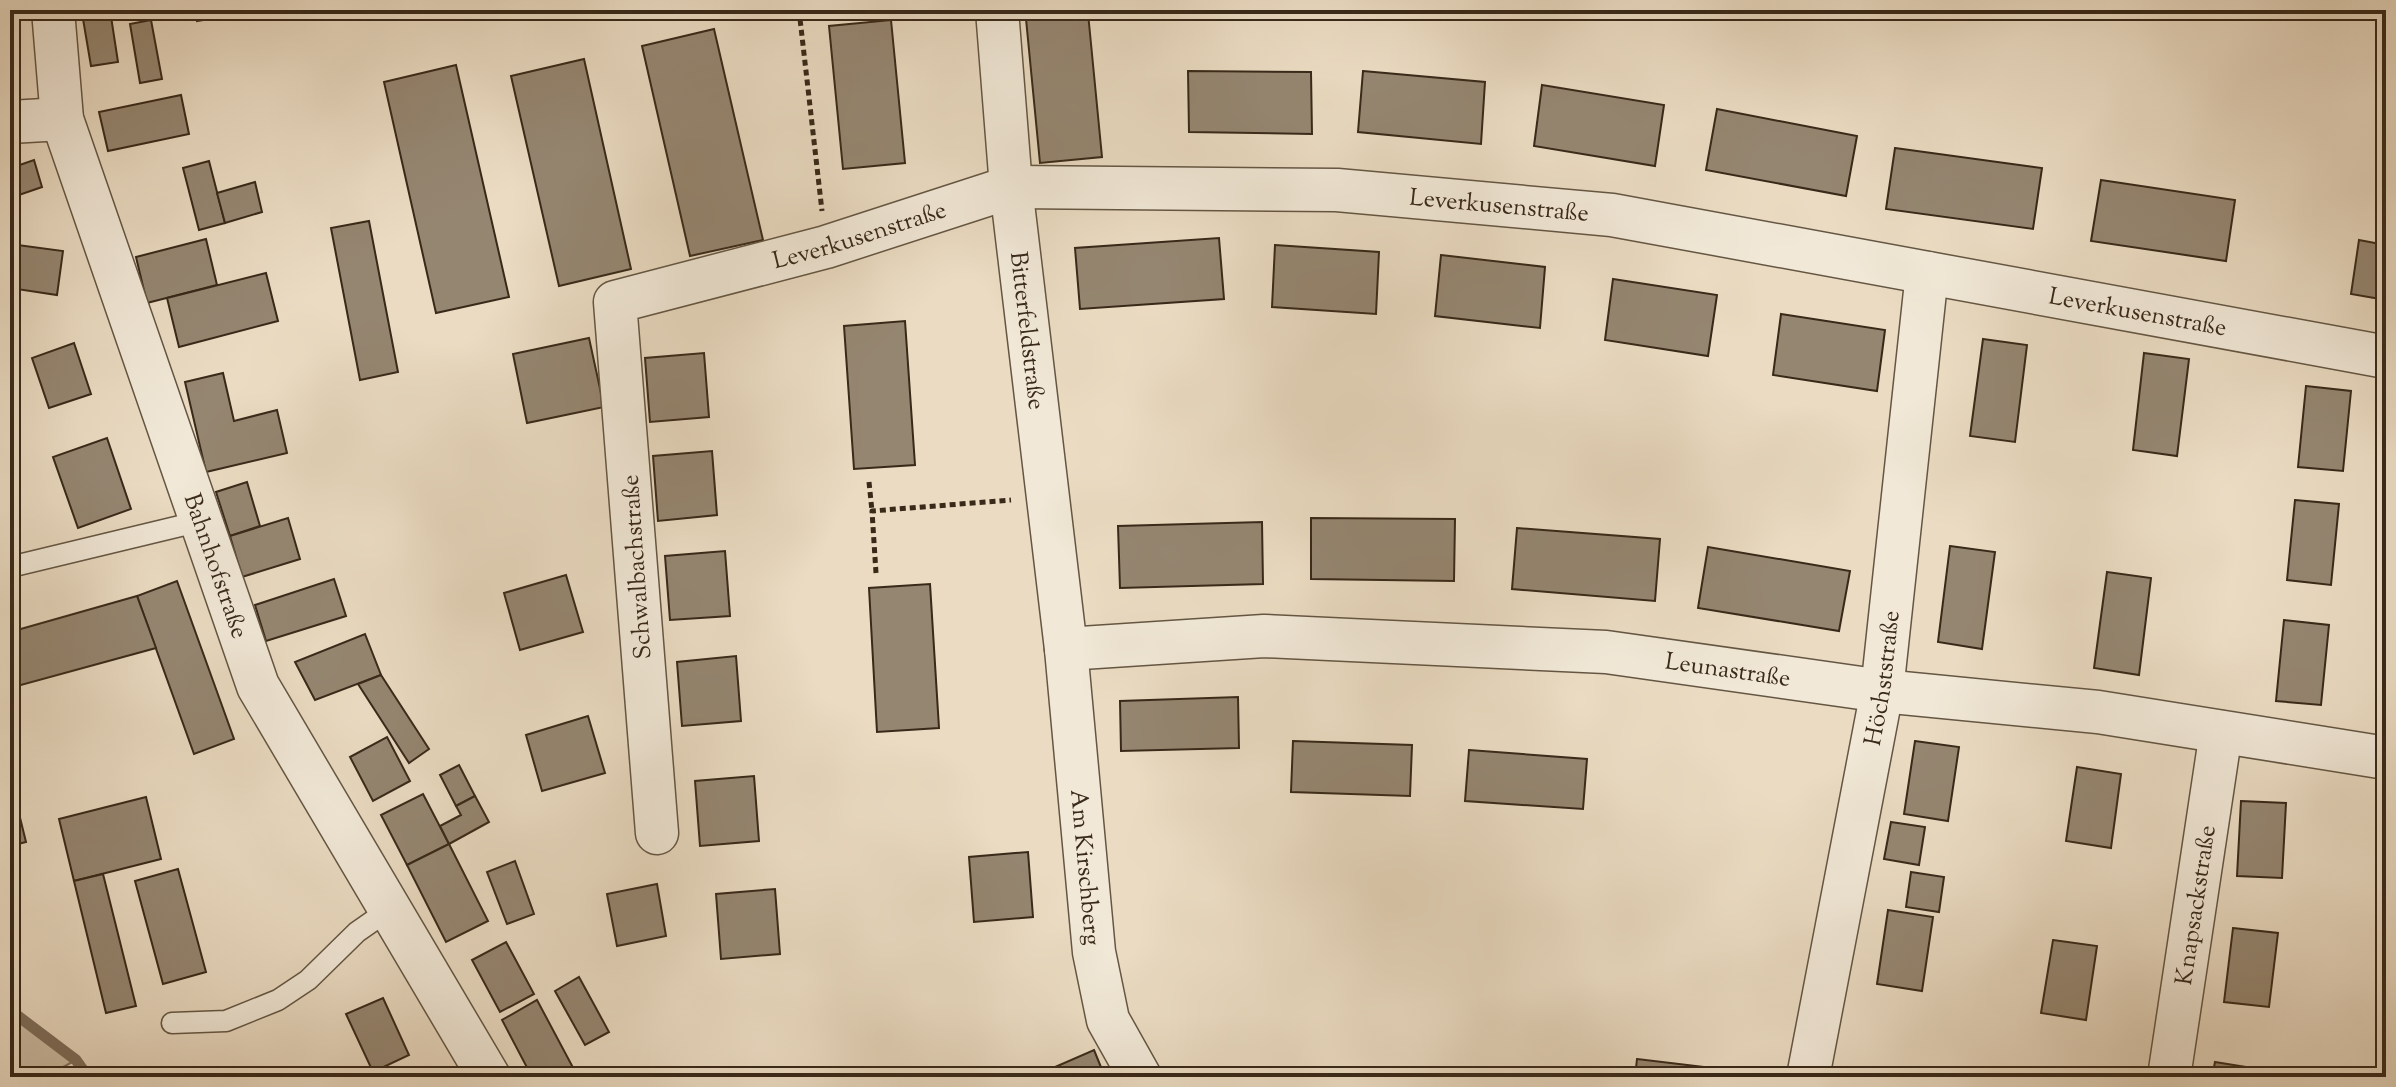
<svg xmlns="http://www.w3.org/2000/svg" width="2396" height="1087" font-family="'Sorts Mill Goudy',serif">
  <rect width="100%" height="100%" fill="#eadbc2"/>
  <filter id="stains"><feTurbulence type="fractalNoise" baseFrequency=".0025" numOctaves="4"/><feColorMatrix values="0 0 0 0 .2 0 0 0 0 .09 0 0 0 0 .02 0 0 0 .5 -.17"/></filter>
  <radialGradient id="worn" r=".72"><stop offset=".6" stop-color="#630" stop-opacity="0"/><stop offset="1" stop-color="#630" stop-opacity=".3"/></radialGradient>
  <path fill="#ccbda5" stroke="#82735f" stroke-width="2" d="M10,1010l66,50 -31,17h-35z"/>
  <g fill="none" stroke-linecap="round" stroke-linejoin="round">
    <path stroke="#7e6f5c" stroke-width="11" d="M10,1010l66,50 12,17"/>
  </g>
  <g fill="#958671" stroke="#382919" stroke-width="2">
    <path d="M101,10h9l8,52 -27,4 -9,-53z"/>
    <path d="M195,10h66l-64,11z"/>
    <path d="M1088,13l14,144 -62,6 -14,-144z"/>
    <path d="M151,20l11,59 -22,4 -10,-59z"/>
    <path d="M891,20l14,143 -62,6 -14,-143z"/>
    <path d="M714,29l49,211 -73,16 -48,-210z"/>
    <path d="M584,59l47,210 -72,17 -48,-210z"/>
    <path d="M456,65l53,232 -73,16 -52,-231z"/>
    <path d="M1188,71l123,1 1,62 -123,-2z"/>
    <path d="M1363,71l122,11 -4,62 -123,-12z"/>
    <path d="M1542,85l122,20 -9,61 -121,-20z"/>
    <path d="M181,95l8,39 -81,17 -9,-39z"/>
    <path d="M1717,109l140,27 -11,60 -140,-26z"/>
    <path d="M1895,148l147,20 -9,61 -147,-20z"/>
    <path d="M34,160l8,27 -23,8 -8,-27z"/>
    <path d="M209,161l16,62 -26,7 -16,-62z"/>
    <path d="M2101,180l134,20 -9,61 -135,-20z"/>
    <path d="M255,182l7,30 -37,11 -8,-30z"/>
    <path d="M369,221l29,151 -38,8 -29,-152z"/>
    <path d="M1219,238l5,61 -144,10 -5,-61z"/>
    <path d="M206,239l11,46 -70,18 -11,-46z"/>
    <path d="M2359,240l27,5v55l-35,-6z"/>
    <path d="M10,244l53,7 -6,44 -47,-7z"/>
    <path d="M1275,245l104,7 -3,62 -104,-7z"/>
    <path d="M1441,255l104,12 -5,61 -105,-12z"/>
    <path d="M266,273l12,48 -99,26 -12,-49z"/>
    <path d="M1613,279l104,16 -9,61 -103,-16z"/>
    <path d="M1781,314l104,16 -8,61 -104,-16z"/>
    <path d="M905,321l10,144 -61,4 -10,-143z"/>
    <path d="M589,338l15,69 -77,16 -14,-69z"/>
    <path d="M1983,339l44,6 -12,97 -45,-6z"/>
    <path d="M74,343l17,51 -42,14 -17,-50z"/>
    <path d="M704,353l5,64 -59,5 -5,-64z"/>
    <path d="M2144,353l45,6 -12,97 -44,-6z"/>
    <path d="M223,373l11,48 43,-11 10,43 -81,19 -21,-90z"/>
    <path d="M2306,386l45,5 -8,80 -45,-4z"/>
    <path d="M107,438l24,71 -53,19 -25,-71z"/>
    <path d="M712,451l5,64 -59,6 -5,-65z"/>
    <path d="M247,482l13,44 -30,10 -14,-44z"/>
    <path d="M2295,500l44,4 -8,81 -44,-5z"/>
    <path d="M288,518l12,41 -58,18 -12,-41z"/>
    <path d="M1311,518l144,1 -1,62 -143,-2z"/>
    <path d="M1262,522l1,62 -143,4 -2,-62z"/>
    <path d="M1517,528l143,11 -5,62 -143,-12z"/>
    <path d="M1950,546l45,6 -13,97 -44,-7z"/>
    <path d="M1708,547l142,24 -11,60 -141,-23z"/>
    <path d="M725,551l5,65 -60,4 -5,-64z"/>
    <path d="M2107,572l44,6 -12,97 -45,-7z"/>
    <path d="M566,575l17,57 -63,18 -16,-57z"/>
    <path d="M334,579l12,37 -80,25 -11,-36z"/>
    <path d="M177,581l57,158 -40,15 -57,-158z"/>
    <path d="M930,584l9,144 -62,4 -8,-144z"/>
    <path d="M137,596l19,52 -146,40v-56z"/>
    <path d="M2284,620l45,5 -8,80 -45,-4z"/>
    <path d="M365,634l16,41 -66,25 -20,-38z"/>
    <path d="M736,656l5,65 -59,5 -5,-64z"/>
    <path d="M381,675l48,74 -20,14 -51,-79z"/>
    <path d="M1238,697l1,51 -118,3 -1,-50z"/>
    <path d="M588,716l17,57 -63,18 -16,-56z"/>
    <path d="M387,737l23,44 -37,20 -23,-44z"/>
    <path d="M1293,741l119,4 -2,51 -119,-4z"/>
    <path d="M1915,741l44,6 -11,74 -44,-7z"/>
    <path d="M1469,750l118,9 -4,50 -118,-8z"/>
    <path d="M459,765l16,31 -19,10 -16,-31z"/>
    <path d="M2077,767l44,7 -10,74 -45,-7z"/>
    <path d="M754,776l5,65 -59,5 -5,-65z"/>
    <path d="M10,777l16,65 -16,4z"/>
    <path d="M423,794l26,50 -42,21 -26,-50z"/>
    <path d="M475,796l14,26 -40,22 -9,-18 21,-11 -5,-9z"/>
    <path d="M146,797l15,62 -87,22 -15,-62z"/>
    <path d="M2241,801l45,2 -4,75 -45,-2z"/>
    <path d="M1891,822l34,5 -6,38 -35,-6z"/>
    <path d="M449,844l39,77 -42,21 -39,-77z"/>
    <path d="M1028,852l5,65 -59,5 -5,-65z"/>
    <path d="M515,861l19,53 -27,10 -20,-52z"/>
    <path d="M178,869l28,103 -43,12 -28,-103z"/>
    <path d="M1911,872l33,5 -5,35 -33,-5z"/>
    <path d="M103,874l33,132 -30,7 -32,-132z"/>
    <path d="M657,884l9,52 -49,10 -10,-52z"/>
    <path d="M775,889l5,65 -59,5 -5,-65z"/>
    <path d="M1888,910l45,7 -11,74 -45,-7z"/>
    <path d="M2233,928l45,5 -9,74 -45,-5z"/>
    <path d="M2053,940l44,6 -11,74 -45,-7z"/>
    <path d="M506,942l28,52 -34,18 -28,-52z"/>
    <path d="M579,977l30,55 -24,13 -30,-54z"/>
    <path d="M383,998l26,57 -36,17 -27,-58z"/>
    <path d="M537,1000l41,77h-46l-30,-57z"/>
    <path d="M1094,1050l11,27h-64l-2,-3z"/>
    <path d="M1637,1059l118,14 -1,4h-119z"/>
    <path d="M2215,1062l44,7 -1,8h-46z"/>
  </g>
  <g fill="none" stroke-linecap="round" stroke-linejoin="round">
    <defs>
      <g id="lane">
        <path d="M10,567l191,-46"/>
        <path d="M172,1023l54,-2 52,-21 30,-20 49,-48 33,-23"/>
      </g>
      <g id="street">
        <path id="s1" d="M53,10l9,109 196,567 231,391"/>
        <path id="s2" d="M997,10l14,177 55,462 28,303 14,68 32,57"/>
        <path d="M10,122l52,-3"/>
        <path id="s3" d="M1066,649l198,-13 342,16 276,39 216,21 288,46"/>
        <path id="s4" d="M657,833l-42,-531 211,-55 185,-60 326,3 275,25 774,142"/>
        <path id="s5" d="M1808,1077l74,-386 45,-418"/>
        <path id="s6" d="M2169,1077l52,-345"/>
      </g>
    </defs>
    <use href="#lane" stroke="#645643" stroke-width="23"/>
    <use href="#street" stroke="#645643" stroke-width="45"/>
    <g stroke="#382919" stroke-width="5" stroke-dasharray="6 4" stroke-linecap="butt">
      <path d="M799,10l23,201"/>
      <path d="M869,482l3,29"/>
      <path d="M876,573l-4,-62 139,-11"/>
    </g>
    <use href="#lane" stroke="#f1e8d7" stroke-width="20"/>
    <use href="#street" stroke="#f1e8d7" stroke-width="42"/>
  </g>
  <g text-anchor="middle" stroke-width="8" stroke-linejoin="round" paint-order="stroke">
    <g font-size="24" fill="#382919" stroke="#f1e8d7">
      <text dy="8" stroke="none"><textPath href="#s4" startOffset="1434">Leverkusenstraße</textPath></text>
      <text dy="8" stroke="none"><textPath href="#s4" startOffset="786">Leverkusenstraße</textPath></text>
      <text dy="8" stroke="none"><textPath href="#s4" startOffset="2082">Leverkusenstraße</textPath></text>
      <text dy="8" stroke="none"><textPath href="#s2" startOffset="322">Bitterfeldstraße</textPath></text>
      <text dy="8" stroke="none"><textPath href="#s1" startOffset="582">Bahnhofstraße</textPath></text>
      <text transform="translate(636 567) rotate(-94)" y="8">Schwalbachstraße</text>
      <text dy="8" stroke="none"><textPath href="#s3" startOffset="664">Leunastraße</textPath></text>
      <text dy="8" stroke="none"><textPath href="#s5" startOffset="406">Höchststraße</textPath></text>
      <text dy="8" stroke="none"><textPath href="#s2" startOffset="862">Am Kirschberg</textPath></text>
      <text dy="8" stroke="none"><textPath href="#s6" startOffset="174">Knapsackstraße</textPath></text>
    </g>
  </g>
  <rect width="2396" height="1087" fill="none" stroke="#eadbc2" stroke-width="40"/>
  <rect x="12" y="12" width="2372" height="1063" fill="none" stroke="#382919" stroke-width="4"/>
  <rect x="20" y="20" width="2356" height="1047" fill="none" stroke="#382919" stroke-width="2"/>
  <rect width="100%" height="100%" filter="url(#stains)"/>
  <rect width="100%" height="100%" fill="url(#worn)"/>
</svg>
